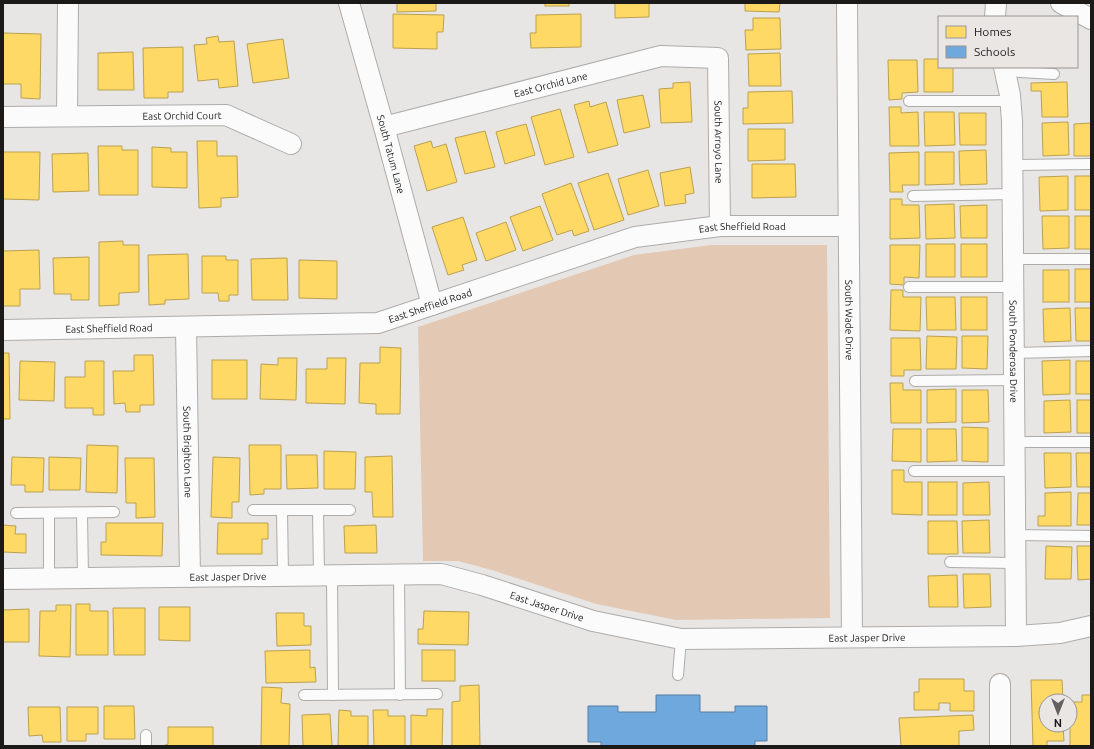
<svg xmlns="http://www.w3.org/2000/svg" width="1094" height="749" font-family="Ubuntu,sans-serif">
  <rect width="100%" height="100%" fill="#e8e6e5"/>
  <path fill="#e3c9b4" d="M711,245h116l3,373 -154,2 -80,-16 -101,-33 -37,-10h-35l-5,-234 216,-72z"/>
  <g fill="#ffd966" stroke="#bba04f">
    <path d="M397,3h39v8l-39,1z"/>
    <rect x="545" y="3" width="24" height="3"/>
    <path d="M615,3h34v14l-34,1z"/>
    <path d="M745,3h35l-1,9 -34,-1z"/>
    <path d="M393,14l51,1 -1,17h-6v17l-44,-1z"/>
    <path d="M581,14v33l-50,1 -1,-15h6v-18z"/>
    <path d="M753,18h27l1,31 -35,1 -1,-20h8z"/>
    <path d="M3,33l38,1 -1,65 -19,-1v-14h-18z"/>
    <path d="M218,36l1,6 15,-1 4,45 -19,2 -1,-9 -20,2 -4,-36 13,-1 -1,-6z"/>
    <path d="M283,39l6,39 -36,5 -6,-39z"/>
    <path d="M183,47v45h-15v6h-24l-1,-50z"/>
    <path d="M133,52l1,38h-36v-37z"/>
    <path d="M780,53l1,33h-32l-1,-32z"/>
    <path d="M924,59h15v8h14v25h-29z"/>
    <path d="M888,60h29l1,32 -16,1v6l-13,1z"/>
    <path d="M690,82l2,40 -31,1 -2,-34 14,-1v-5z"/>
    <path d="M1067,82l1,35h-26l-1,-26h-10v-8z"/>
    <path d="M792,91l1,32 -50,1v-16h5v-16z"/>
    <path d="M643,95l7,32 -26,6 -7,-33z"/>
    <path d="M589,101l1,6 16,-5 12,43 -30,8 -14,-48z"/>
    <path d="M889,107h12v6l17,-1 1,34h-29z"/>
    <path d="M560,109l14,48 -29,8 -14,-48z"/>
    <path d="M924,112h30l1,33 -30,1z"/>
    <path d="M959,113h27v32h-26z"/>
    <path d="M1068,122l1,33 -26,1 -1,-33z"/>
    <path d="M1091,123v33h-17v-32z"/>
    <path d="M526,124l9,31 -30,9 -9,-32z"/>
    <path d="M748,129h37v31l-37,1z"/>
    <path d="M485,131l10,36 -30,7 -10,-36z"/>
    <path d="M197,141h20v15h20l1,41 -17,1v9l-22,1z"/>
    <path d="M431,141l2,7 13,-4 11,38 -30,9 -13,-45z"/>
    <path d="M98,146h24v4h16v45h-39z"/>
    <path d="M152,147l19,1v4h16v36l-35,-1z"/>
    <path d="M986,150l1,34 -27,1 -1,-34z"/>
    <path d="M3,152h37l-1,48 -36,-1z"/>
    <path d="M919,152v33h-17l1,7h-13l-1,-39z"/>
    <path d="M925,152h29v32l-29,1z"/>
    <path d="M88,153l1,38 -36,1 -1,-38z"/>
    <path d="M752,164h43l1,33 -44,1z"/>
    <path d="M690,167l4,26 -9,2 1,8 -21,3 -5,-33z"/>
    <path d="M648,170l11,36 -31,9 -10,-36z"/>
    <path d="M608,173l16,47 -30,10 -16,-47z"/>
    <path d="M1068,176v34l-28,1 -1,-34z"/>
    <rect x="1075" y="176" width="16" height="34"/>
    <path d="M571,183l18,48 -15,5 -2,-6 -15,5 -15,-41z"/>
    <path d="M890,199h12v6h17l1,33 -30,1z"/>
    <path d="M954,204l1,34 -29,1 -1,-34z"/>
    <path d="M987,205v33h-26l-1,-32z"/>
    <path d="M540,206l13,34 -30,11 -13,-34z"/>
    <path d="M1042,216h27v32l-26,1z"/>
    <rect x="1075" y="216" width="16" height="33"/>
    <path d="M463,217l14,43 -15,5 2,5 -16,5 -16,-48z"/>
    <path d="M506,222l10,28 -30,11 -10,-28z"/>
    <path d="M123,241v4h16v47l-20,1v12l-20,1v-64z"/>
    <rect x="926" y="244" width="29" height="33"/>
    <rect x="961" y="244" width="26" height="33"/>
    <path d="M890,245h30l-1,33 -15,-1v8l-14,-1z"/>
    <path d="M39,250l1,39h-20v17h-17v-55z"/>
    <path d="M188,254l1,45 -24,1v4l-16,1 -1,-50z"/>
    <path d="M202,256h24v4h12v35h-9v6h-10l-1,-8h-16z"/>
    <path d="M89,257v43h-18v-6h-17l-1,-36z"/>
    <path d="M287,258l1,42h-36l-1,-41z"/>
    <path d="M299,260l38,1v38l-38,-1z"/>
    <rect x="1075" y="269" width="16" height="33"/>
    <rect x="1043" y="270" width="26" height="32"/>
    <path d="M891,290h12v7h18l-1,34 -30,-1z"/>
    <path d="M926,297h29l1,33h-29z"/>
    <rect x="961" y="297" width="26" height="33"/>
    <path d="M1070,308l1,33 -27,1 -1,-33z"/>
    <path d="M1075,308h16v33h-15z"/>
    <path d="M927,336l30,1 -1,32h-30z"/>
    <path d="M962,336h26l-1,33 -25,-1z"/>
    <path d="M891,338h29l1,32h-17v6h-13z"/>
    <path d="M380,347l21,1 -1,66h-24v-10l-17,-1 1,-40h20z"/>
    <path d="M3,353h6l1,66h-7z"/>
    <path d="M134,355h19l1,50h-14v7h-14l-1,-9 -11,1 -1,-33h21z"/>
    <path d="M278,358h19l-1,42 -36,-1 1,-35 17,1z"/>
    <path d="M327,358h19l-1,46 -39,-1v-34h21z"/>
    <rect x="212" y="360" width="35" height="39"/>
    <path d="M1070,360v34l-27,1 -1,-34z"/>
    <path d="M20,361l35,1 -1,39 -35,-1z"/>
    <path d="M85,361h19v54h-11v-7h-28v-31h20z"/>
    <rect x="1076" y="361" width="15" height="33"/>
    <path d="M890,383h13v7h18v33h-30z"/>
    <path d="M956,389v33l-29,1v-33z"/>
    <path d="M962,390h26l1,32 -27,1z"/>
    <path d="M1070,400l1,32 -27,1v-32z"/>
    <rect x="1077" y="400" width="14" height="33"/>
    <path d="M962,427l26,1v34l-26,-1z"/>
    <path d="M893,429h28v33l-29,-1z"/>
    <path d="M927,429h29l1,32 -30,1z"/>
    <path d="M87,445l31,1 -1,47 -31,-1z"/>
    <path d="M249,445h32v44h-17v5l-14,1z"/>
    <path d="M324,451l32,1 -1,37h-31z"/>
    <path d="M1044,453h27v34l-26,1z"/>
    <path d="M1076,453h15v34h-14z"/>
    <path d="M286,455h31l1,33 -31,1z"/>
    <path d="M392,456l1,61h-20l-1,-25h-7v-35z"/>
    <path d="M12,457l32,1 -1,34h-18v-7h-14z"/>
    <path d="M49,457l32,1 -1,32h-31z"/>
    <path d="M213,457l27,1 -1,44h-7v16l-21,-1z"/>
    <path d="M125,458h29l1,59 -19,1v-15h-10z"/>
    <path d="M892,470h12v12h18v33l-30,-1z"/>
    <rect x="928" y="482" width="29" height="33"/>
    <path d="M989,482l1,33h-27v-32z"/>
    <path d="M1071,492v34h-33v-10h7v-23z"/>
    <path d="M1078,493h13v32h-14z"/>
    <path d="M989,520l1,33h-27l-1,-32z"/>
    <path d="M928,521h29l1,33h-30z"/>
    <path d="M106,523h57l-1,33 -61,-1v-13h5z"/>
    <path d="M218,523h50v16h-6v15h-45z"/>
    <path d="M3,525l13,1 -1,8h11v19l-23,-1z"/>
    <path d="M376,525l1,28h-32l-1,-27z"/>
    <path d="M1046,546l26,1 -1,32h-26z"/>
    <path d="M1077,546h14v33l-13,1z"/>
    <path d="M963,574h27l1,33 -27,1z"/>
    <path d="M957,575l1,32h-29l-1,-31z"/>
    <path d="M76,604h14v7h18v44h-32z"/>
    <path d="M56,605h15l-1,52 -31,-1 1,-45h16z"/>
    <path d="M159,607h31v34l-31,-1z"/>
    <path d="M113,608h32v47h-31z"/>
    <path d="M29,609v33h-26v-32z"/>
    <path d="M424,611l45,1 -1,33 -50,-1v-15h5z"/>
    <path d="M276,613h28v13h7v19l-34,1z"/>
    <path d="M310,650v18l5,-1 1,15 -50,1 -1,-32z"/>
    <rect x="422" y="650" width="33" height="31"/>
    <path d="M919,679h45v12h10v20h-24v-8h-11v7h-25v-18h5z"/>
    <path d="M1031,680h31l1,21h-17v24h17l1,16h-17v5h-14z"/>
    <path d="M479,685l1,61h-28v-44l8,-1v-15z"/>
    <path d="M262,687l20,1 -1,15 9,1 -1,42h-28z"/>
    <path d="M1082,695h9v51h-21v-44h12z"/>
    <path d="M104,706h30l1,33h-31z"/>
    <path d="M28,707h32l1,35h-18l-1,-7 -13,1z"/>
    <path d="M67,707h31v27h-12v7h-19z"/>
    <path d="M427,709h16l-1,37h-31v-31l16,1z"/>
    <path d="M339,710l12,1v5h17v30h-30z"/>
    <path d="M373,710h15v6h17v30h-31z"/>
    <path d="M330,714l2,32h-29l-1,-31z"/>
    <path d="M973,715l1,15 -15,1v15h-58l-2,-28z"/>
    <path d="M168,727h45v19h-50l5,-2z"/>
  </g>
  <path fill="#6fa8dc" stroke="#567da2" d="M656,695h44v17h35v-6h32v35h-12v5h-154v-4h-13v-36h30v6h38z"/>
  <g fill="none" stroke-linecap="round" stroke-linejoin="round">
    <defs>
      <g id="service">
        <path d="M1005,71l49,3"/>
        <path d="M909,101h101"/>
        <path d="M1012,165l79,-1"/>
        <path d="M913,196l99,-2"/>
        <path d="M1013,259h78"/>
        <path d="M909,287h104"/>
        <path d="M1014,353l77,-2"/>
        <path d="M915,381l99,-1"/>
        <path d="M1014,442h77"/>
        <path d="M914,471h101"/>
        <path d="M253,510h97"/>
        <path d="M282,510l1,66"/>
        <path d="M318,510l1,65"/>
        <path d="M16,513l98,-1"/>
        <path d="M49,513v66"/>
        <path d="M82,513l1,65"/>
        <path d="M1015,535l76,1"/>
        <path d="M950,562l65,1"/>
        <path d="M399,574l1,121"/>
        <path d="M332,575l1,120"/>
        <path d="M678,675l3,-36"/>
        <path d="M304,695l133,-1"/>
        <path d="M146,746v-11"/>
      </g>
      <g id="minor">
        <path id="s1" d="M349,3l35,124 48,178"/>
        <path id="s2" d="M847,3l5,634"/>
        <path d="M1061,3l30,16"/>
        <path d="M995,17l1,-14"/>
        <path id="s3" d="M1004,67l6,28 2,26 4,515"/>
        <path d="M67,116l1,-113"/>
        <path id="s4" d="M3,117l223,-2 65,29"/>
        <path id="s5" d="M384,127l277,-71 57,2 2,168"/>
        <path id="s6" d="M186,327l4,250"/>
        <path id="s7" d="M3,330l375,-7 257,-86 85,-11h127"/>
        <path id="s8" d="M3,579l438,-5 41,11 111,36 88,18 335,-3 44,-3 31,-7"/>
        <path d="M1000,684v62"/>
      </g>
    </defs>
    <use href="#service" stroke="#adacab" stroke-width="12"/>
    <use href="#minor" stroke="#adacab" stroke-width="22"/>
    <use href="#service" stroke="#fcfbfb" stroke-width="10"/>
    <use href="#minor" stroke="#fcfbfb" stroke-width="20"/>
  </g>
  <g text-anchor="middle" stroke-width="4" stroke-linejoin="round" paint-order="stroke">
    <g font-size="10" fill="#1b1a19" stroke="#e9e6e4">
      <text dy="4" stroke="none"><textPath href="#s5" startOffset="172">East Orchid Lane</textPath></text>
      <text dy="4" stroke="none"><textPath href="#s4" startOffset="179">East Orchid Court</textPath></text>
      <text dy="4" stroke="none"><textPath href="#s5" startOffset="427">South Arroyo Lane</textPath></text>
      <text dy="4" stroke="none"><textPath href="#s1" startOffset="157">South Tatum Lane</textPath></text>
      <text dy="4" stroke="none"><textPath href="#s7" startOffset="754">East Sheffield Road</textPath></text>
      <text dy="4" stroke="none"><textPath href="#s7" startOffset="430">East Sheffield Road</textPath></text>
      <text dy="4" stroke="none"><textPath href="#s2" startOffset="317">South Wade Drive</textPath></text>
      <text dy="4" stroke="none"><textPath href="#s7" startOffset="106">East Sheffield Road</textPath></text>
      <text dy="4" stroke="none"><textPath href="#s3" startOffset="285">South Ponderosa Drive</textPath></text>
      <text dy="4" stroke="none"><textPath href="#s6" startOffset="125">South Brighton Lane</textPath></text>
      <text dy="4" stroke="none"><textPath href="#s8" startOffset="225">East Jasper Drive</textPath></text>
      <text dy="4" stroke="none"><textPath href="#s8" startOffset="549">East Jasper Drive</textPath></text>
      <text dy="4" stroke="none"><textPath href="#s8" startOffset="873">East Jasper Drive</textPath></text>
    </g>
  </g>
  <rect width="1094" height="749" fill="none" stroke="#1b1a19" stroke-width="8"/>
  <rect x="938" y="16" width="140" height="52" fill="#e9e6e4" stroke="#979493"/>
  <rect x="946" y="26" width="20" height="12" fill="#ffd966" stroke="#979493"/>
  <text x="974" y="36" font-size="12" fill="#1b1a19">Homes</text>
  <rect x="946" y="46" width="20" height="12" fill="#6fa8dc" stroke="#979493"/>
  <text x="974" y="56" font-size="12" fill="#1b1a19">Schools</text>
  <g transform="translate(1058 713) rotate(180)"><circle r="19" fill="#e9e6e4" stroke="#979493"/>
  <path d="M0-3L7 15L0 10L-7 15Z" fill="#636160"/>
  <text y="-6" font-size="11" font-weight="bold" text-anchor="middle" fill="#1b1a19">N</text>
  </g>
</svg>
